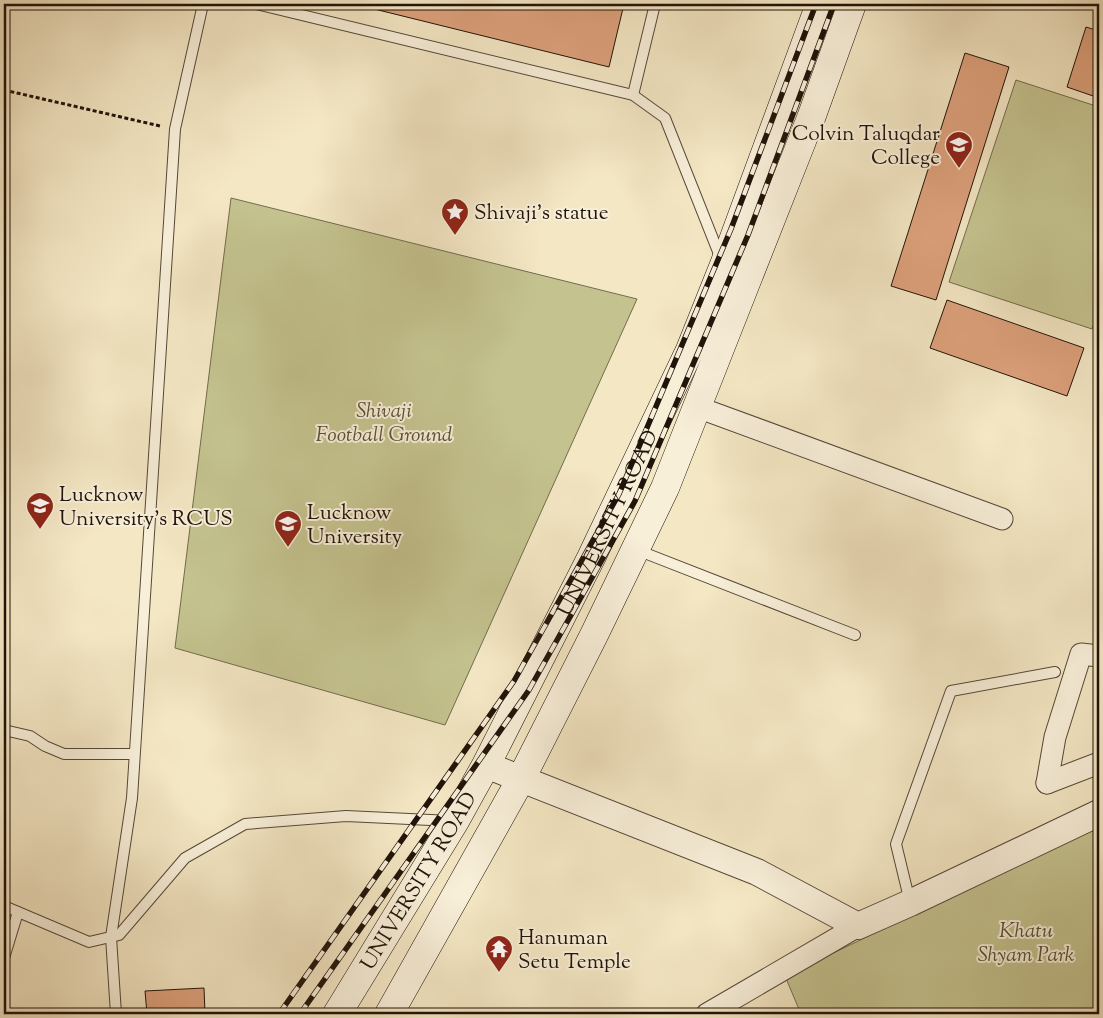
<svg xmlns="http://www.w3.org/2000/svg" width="1103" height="1018" font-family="'Sorts Mill Goudy',serif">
  <rect width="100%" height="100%" fill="#f4e7c4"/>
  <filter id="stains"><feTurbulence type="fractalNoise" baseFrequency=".004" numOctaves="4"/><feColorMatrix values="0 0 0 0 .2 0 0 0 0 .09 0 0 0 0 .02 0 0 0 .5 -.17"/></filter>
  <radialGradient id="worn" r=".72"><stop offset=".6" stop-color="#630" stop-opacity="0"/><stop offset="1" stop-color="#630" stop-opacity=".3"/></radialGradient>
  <g fill="#c4c38f" stroke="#726b4c">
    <path d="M1016,80l83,27v201l-7,21 -143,-47z"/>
    <path d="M231,198l406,101 -192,426 -270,-77z"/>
    <path d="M1099,826v187l-5,1h-293l-16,-38z"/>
  </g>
  <g fill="#dda17c" stroke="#201309">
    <path d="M354,4h270l-15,63z"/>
    <path d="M1086,27l13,4v67l-32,-11z"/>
    <path d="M965,53l44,14 -73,233 -45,-14z"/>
    <path d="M947,300l137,48 -17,48 -137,-48z"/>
    <path d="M204,988l1,26h-58l-2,-23z"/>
  </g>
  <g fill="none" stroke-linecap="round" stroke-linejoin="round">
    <defs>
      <g id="service">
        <path d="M256,4l377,91 32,23 56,141"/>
        <path d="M633,95l22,-91"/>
        <path d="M637,550l218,85"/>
        <path d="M4,730l26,6 15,10 19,8h70"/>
        <path d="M910,902l-14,-58 55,-153 104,-19"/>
        <path d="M4,906l85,36 30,-7 66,-77 60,-34 101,-8 106,5"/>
        <path d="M4,958l14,-46"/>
        <path d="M116,1014l-5,-77 21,-139 43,-669 28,-125"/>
      </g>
      <g id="minor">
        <path d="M697,407l305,112"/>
        <path d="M1047,783l8,-46 26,-83 18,2"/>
        <path d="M1047,783l52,-20"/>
        <path d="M707,1014l151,-88"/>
      </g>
      <path id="tertiary" d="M486,765l271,107 101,54 52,-23 189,-90"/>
      <g id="secondary">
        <path id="s1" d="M337,1014l118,-193 31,-56 105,-207 99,-208 34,-85 96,-261"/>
        <path d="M389,1014l132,-235 73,-144 71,-147 146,-370 41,-114"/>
      </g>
    </defs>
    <use href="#service" stroke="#554838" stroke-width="12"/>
    <use href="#minor" stroke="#554838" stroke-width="23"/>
    <use href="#tertiary" stroke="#554838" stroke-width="28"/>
    <use href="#secondary" stroke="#201309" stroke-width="29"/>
    <path stroke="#201309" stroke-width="3" stroke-dasharray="4 2.5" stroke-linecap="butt" d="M4,90l156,36"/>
    <use href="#service" stroke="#f8efd9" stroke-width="10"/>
    <use href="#minor" stroke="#f8efd9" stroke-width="21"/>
    <use href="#tertiary" stroke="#f8efd9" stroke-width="26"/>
    <use href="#secondary" stroke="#f8efd9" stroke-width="28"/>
    <defs>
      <g id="rail">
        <path d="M279,1014l235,-333 105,-187 112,-265 85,-225"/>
        <path d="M300,1014l229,-324 106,-189 113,-266 86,-231"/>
      </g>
    </defs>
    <use href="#rail" stroke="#201309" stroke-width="5.5"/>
    <use href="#rail" stroke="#f8efd9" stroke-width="4" stroke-dasharray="11" stroke-linecap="butt"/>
  </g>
  <defs>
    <symbol id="university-pin" viewBox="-11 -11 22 30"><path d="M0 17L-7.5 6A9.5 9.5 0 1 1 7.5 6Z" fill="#8f2418" stroke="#f8efd9"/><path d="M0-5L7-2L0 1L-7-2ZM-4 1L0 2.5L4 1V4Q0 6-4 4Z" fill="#fff"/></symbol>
    <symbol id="sight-pin" viewBox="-11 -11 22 30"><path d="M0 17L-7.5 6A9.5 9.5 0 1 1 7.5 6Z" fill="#8f2418" stroke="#f8efd9"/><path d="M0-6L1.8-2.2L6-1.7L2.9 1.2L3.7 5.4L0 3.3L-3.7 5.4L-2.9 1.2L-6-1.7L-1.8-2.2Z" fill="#fff"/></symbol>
    <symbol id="temple-pin" viewBox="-11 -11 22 30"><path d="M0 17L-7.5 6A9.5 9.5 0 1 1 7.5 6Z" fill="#8f2418" stroke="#f8efd9"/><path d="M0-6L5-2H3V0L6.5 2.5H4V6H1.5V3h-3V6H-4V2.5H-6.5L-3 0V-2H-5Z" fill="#fff"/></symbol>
  </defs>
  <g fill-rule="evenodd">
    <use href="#university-pin" x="943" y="129" width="32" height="43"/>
    <use href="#sight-pin" x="439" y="196" width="32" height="43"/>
    <use href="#university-pin" x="24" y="490" width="32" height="43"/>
    <use href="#university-pin" x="272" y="508" width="32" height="43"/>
    <use href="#temple-pin" x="483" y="933" width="32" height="43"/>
  </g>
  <g text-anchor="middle" stroke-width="4" stroke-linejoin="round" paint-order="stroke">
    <g font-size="21" fill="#201309" stroke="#f8efd9" text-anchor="start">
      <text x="940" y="140" text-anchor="end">Colvin Taluqdar<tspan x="940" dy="24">College</tspan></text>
      <text x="474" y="219">Shivaji's statue</text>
      <text x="59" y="501">Lucknow<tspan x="59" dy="24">University's RCUS</tspan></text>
      <text x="307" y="519">Lucknow<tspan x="307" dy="24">University</tspan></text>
      <text x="518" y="944">Hanuman<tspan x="518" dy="24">Setu Temple</tspan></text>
    </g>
    <g font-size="21" font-style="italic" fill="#595138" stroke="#f8efd9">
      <text x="384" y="417">Shivaji<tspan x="384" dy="24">Football Ground</tspan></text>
      <text x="1026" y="937">Khatu<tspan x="1026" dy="24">Shyam Park</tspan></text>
    </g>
    <g font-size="21" fill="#201309" stroke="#f8efd9">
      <text dy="7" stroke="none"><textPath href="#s1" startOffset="561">UNIVERSITY ROAD</textPath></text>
      <text dy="7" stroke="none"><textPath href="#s1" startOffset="156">UNIVERSITY ROAD</textPath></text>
    </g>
  </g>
  <rect width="1103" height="1018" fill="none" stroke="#f4e7c4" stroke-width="20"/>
  <rect x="5" y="5" width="1093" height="1008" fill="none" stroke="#201309" stroke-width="2.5"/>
  <rect x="10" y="10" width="1083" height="998" fill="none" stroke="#201309"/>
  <rect width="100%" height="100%" filter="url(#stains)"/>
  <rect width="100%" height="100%" fill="url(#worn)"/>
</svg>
